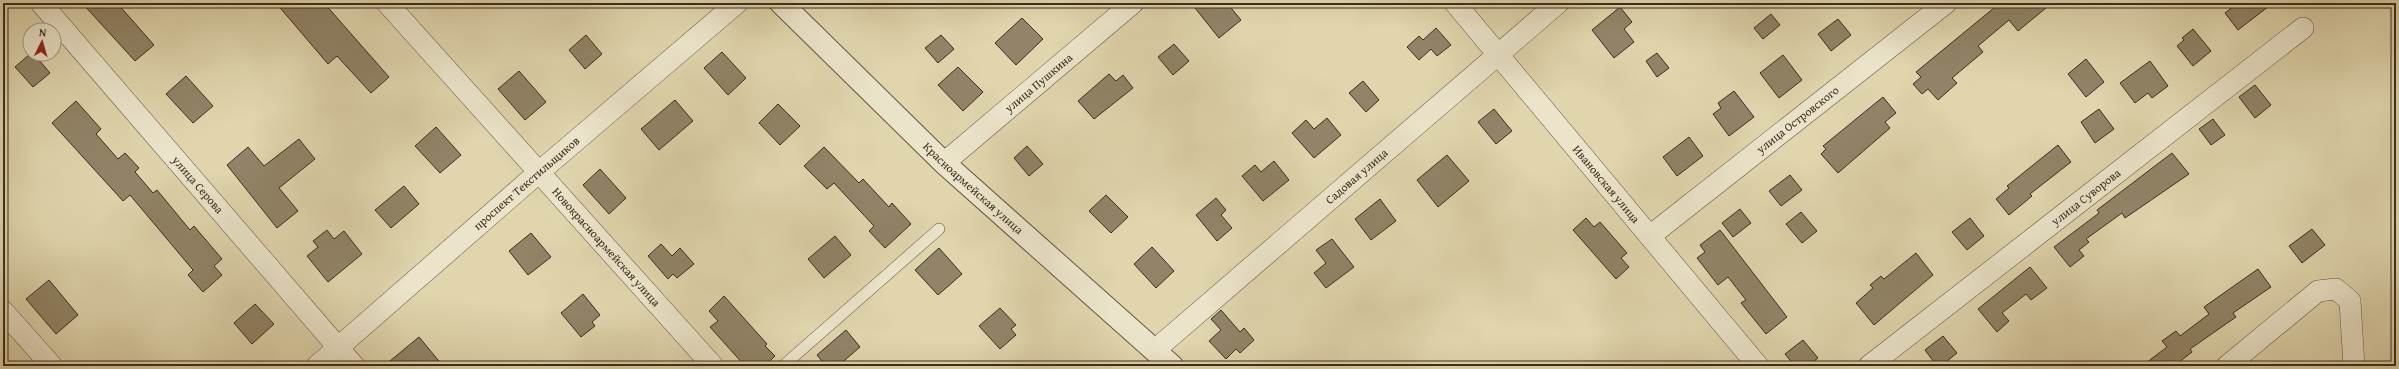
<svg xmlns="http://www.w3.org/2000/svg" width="2399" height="369" font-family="'Gentium Book Plus',serif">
  <rect width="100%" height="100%" fill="#e0d5ad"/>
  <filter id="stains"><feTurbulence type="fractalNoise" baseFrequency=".005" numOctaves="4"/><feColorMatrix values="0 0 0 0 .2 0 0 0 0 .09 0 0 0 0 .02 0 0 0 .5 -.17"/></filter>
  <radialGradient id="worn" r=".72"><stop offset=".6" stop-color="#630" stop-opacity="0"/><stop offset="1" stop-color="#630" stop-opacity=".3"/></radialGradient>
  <g fill="#918468" stroke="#3b2d1d">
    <path d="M82,3h35l37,42 -19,16z"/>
    <path d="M276,3h48l65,74 -18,16 -34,-37 -9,8z"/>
    <path d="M1191,3h36l14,17 -22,18z"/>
    <path d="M2000,3h52l-34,28 -9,-11 -31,26 5,6 -31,26 5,5 -19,17 -10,-11 -6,5 -9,-10 8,-7 -5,-5z"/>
    <path d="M2238,3h35l-35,27 -13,-17z"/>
    <path d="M1620,7l12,15 -8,7 10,13 -20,16 -22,-28z"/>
    <path d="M1771,14l9,11 -17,14 -9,-11z"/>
    <path d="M1022,18l21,21 -27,26 -21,-22z"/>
    <path d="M1838,19l13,16 -20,16 -13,-17z"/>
    <path d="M1436,28l15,17 -14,11 -6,-7 -12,11 -12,-13 12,-11 4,4z"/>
    <path d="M2193,29l18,22 -18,15 -16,-20 7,-6 -2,-2z"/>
    <path d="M586,35l16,19 -17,15 -16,-19z"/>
    <path d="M941,35l13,14 -16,14 -13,-15z"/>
    <path d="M1174,44l15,17 -16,14 -15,-18z"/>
    <path d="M722,52l24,26 -18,17 -24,-27z"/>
    <path d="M1657,53l12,15 -12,9 -11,-16z"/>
    <path d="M30,54h4l16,19 -17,14 -18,-20z"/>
    <path d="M1783,55l19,25 -23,18 -19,-25z"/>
    <path d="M2086,59l18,23 -18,15 -18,-23z"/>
    <path d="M2150,61l18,25 -16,12 -4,-5 -13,10 -15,-20z"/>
    <path d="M958,67l25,25 -20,19 -25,-26z"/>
    <path d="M519,71l27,31 -21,18 -27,-31z"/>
    <path d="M1109,74l7,7 7,-6 10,13 -39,31 -16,-18z"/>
    <path d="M186,76l27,30 -20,17 -27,-29z"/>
    <path d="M1363,81l16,19 -13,12 -17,-19z"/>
    <path d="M2255,85l16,20 -16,13 -16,-21z"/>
    <path d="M1734,91l20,26 -25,19 -16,-22 8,-6 -3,-5z"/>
    <path d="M1883,97l13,16 -11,9 5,6 -52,45 -17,-19 5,-5 -3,-3z"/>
    <path d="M675,100l18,21 -34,29 -18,-21z"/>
    <path d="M76,101l25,28 -5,5 22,25 7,-6 14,15 -4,4 18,21 4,-3 33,40 4,-4 28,33 -8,7 8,9 -19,17 -15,-17 5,-5 -63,-75 -7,6 -71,-78z"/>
    <path d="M778,104l22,22 -20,19 -21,-22z"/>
    <path d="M1494,109l18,22 -16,13 -18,-22z"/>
    <path d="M2099,109l15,20 -19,14 -14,-21z"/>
    <path d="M1327,118l14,17 -27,23 -22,-25 14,-13 8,9z"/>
    <path d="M2213,119l12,16 -14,10 -12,-16z"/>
    <path d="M436,127l25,28 -21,18 -25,-27z"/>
    <path d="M1689,137l14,19 -26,20 -14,-19z"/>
    <path d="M299,139l16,20 -36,29 19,23 -21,17 -50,-63 21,-18 16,19z"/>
    <path d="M2058,145l13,17 -41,32 2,2 -23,19 -13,-16 13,-11 -2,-2z"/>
    <path d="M1027,146l16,18 -14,12 -15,-18z"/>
    <path d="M824,147l35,36 4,-4 26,28 3,-4 19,21 -26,24 -16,-17 5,-5 -40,-43 -7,6 -23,-23z"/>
    <path d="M2172,153l17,21 -64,44 -3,-5 -36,26 3,3 -10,8 5,6 -14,11 -16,-20 45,-34 -2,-3z"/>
    <path d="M1447,155l22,26 -31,26 -21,-27z"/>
    <path d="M1274,161l15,19 -26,21 -21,-25 13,-11 6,7z"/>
    <path d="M600,169l26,29 -17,16 -26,-29z"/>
    <path d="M1790,175l12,15 -21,16 -12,-15z"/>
    <path d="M404,186l15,18 -28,24 -16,-18z"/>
    <path d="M1106,195l22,22 -17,16 -22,-22z"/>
    <path d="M1216,198l10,12 -5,5 11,13 -15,13 -21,-26z"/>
    <path d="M1380,199l16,22 -25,19 -16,-21z"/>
    <path d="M1740,209l11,14 -18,14 -11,-14z"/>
    <path d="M1801,212l16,19 -15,12 -16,-19z"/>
    <path d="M1586,218l8,9 6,-5 27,31 -6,5 8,9 -13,12 -43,-49z"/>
    <path d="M1970,218l14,18 -17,14 -15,-18z"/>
    <path d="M2312,229l13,16 -23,18 -13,-17z"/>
    <path d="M327,230l7,9 10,-8 18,23 -34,28 -21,-26 11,-9 -5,-6z"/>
    <path d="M1720,230l67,87 -21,17 -25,-31 5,-3 -18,-23 -10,8 -21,-27 8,-6 -5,-7z"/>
    <path d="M531,233l20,24 -23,18 -19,-24z"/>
    <path d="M835,236l16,19 -27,23 -16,-19z"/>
    <path d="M1332,239l22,28 -28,21 -12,-15 12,-10 -10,-13z"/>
    <path d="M661,244l11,12 8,-8 14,16 -17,14 -4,-4 -5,5 -20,-23z"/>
    <path d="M1152,247l22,24 -18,17 -22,-24z"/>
    <path d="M939,248l23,26 -24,21 -23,-25z"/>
    <path d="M1916,253l17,22 -59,50 -18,-22 17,-15 -3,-3 11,-9 3,3z"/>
    <path d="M2030,267l17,21 -16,12 -5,-6 -24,19 7,8 -12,11 -19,-23z"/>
    <path d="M2258,269l13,18 -38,26 3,4 -46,32 2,3 -18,14h-32l25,-19 -5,-6 14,-10 4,5 29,-22 -5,-7z"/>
    <path d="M49,280l29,35 -22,19 -30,-35z"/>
    <path d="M583,294l17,21 -8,7 3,4 -14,11 -20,-24z"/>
    <path d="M724,296l43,48 -2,2 10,10 -11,10h-19l-35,-39 8,-6 -9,-10z"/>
    <path d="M255,304l19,20 -22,20 -18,-21z"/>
    <path d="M1000,308l16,17 -5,4 5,6 -16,14 -21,-23z"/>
    <path d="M1221,310l19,22 4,-4 10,12 -14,13 -4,-4 -10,10 -17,-18 12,-11 -10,-11z"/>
    <path d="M846,330l14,17 -22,19h-12l-9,-11z"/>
    <path d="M1943,336l14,17 -16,13h-4l-12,-16z"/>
    <path d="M419,337l24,29h-59z"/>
    <path d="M1803,340l15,18 -10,8h-13l-10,-12z"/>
  </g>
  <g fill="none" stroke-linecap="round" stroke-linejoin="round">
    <defs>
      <path id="service" d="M783,366l156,-137"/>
      <g id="minor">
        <path id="s1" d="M41,3l313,363"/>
        <path id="s2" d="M387,3l326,363"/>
        <path id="s3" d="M1455,3l303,363"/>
        <path id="s4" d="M944,163l189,-160"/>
        <path id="s5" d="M1650,236l296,-233"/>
        <path d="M3,311l49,55"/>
        <path id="s6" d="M1155,350l403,-347"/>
        <path id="s7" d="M317,366l221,-193 199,-170"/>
        <path id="s8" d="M1869,366l434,-338"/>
        <path d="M2227,366l91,-75 18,-2 14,12 4,65"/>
      </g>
      <g id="tertiary">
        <path id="s9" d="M781,3l163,160 228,203"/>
      </g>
    </defs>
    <use href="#service" stroke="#645741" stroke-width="12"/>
    <use href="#minor" stroke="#645741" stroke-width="22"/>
    <use href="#tertiary" stroke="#645741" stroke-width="24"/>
    <use href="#service" stroke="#ebe4ca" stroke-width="11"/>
    <use href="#minor" stroke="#ebe4ca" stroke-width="21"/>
    <use href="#tertiary" stroke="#ebe4ca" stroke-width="22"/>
  </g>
  <g text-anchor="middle" stroke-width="3" stroke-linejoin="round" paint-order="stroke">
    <g font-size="12" fill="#3b2d1d" stroke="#ebe4ca">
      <text dy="4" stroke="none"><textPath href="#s4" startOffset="124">улица Пушкина</textPath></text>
      <text dy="4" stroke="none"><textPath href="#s5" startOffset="188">улица Островского</textPath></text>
      <text dy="4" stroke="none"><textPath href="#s6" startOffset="266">Садовая улица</textPath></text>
      <text dy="4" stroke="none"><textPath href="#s7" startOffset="278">проспект Текстильщиков</textPath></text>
      <text dy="4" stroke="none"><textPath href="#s1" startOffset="240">улица Серова</textPath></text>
      <text dy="4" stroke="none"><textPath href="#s3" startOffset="236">Ивановская улица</textPath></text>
      <text dy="4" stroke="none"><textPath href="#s9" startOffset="267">Красноармейская улица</textPath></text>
      <text dy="4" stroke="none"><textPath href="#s8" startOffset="275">улица Суворова</textPath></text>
      <text dy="4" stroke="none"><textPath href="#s2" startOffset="328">Новокрасноармейская улица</textPath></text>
    </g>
  </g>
  <rect width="2399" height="369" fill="none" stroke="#e0d5ad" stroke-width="16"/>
  <rect x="4" y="4" width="2391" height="361" fill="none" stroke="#3b2d1d" stroke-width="2"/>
  <rect x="8" y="8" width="2383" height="353" fill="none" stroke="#3b2d1d"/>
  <g transform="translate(42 42) rotate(5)"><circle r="19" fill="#ebe4ca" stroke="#a59b85"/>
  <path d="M0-3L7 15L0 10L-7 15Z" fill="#8f2418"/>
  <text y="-6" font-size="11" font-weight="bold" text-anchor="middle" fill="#3b2d1d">N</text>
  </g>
  <rect width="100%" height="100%" filter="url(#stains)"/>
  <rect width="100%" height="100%" fill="url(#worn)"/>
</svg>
